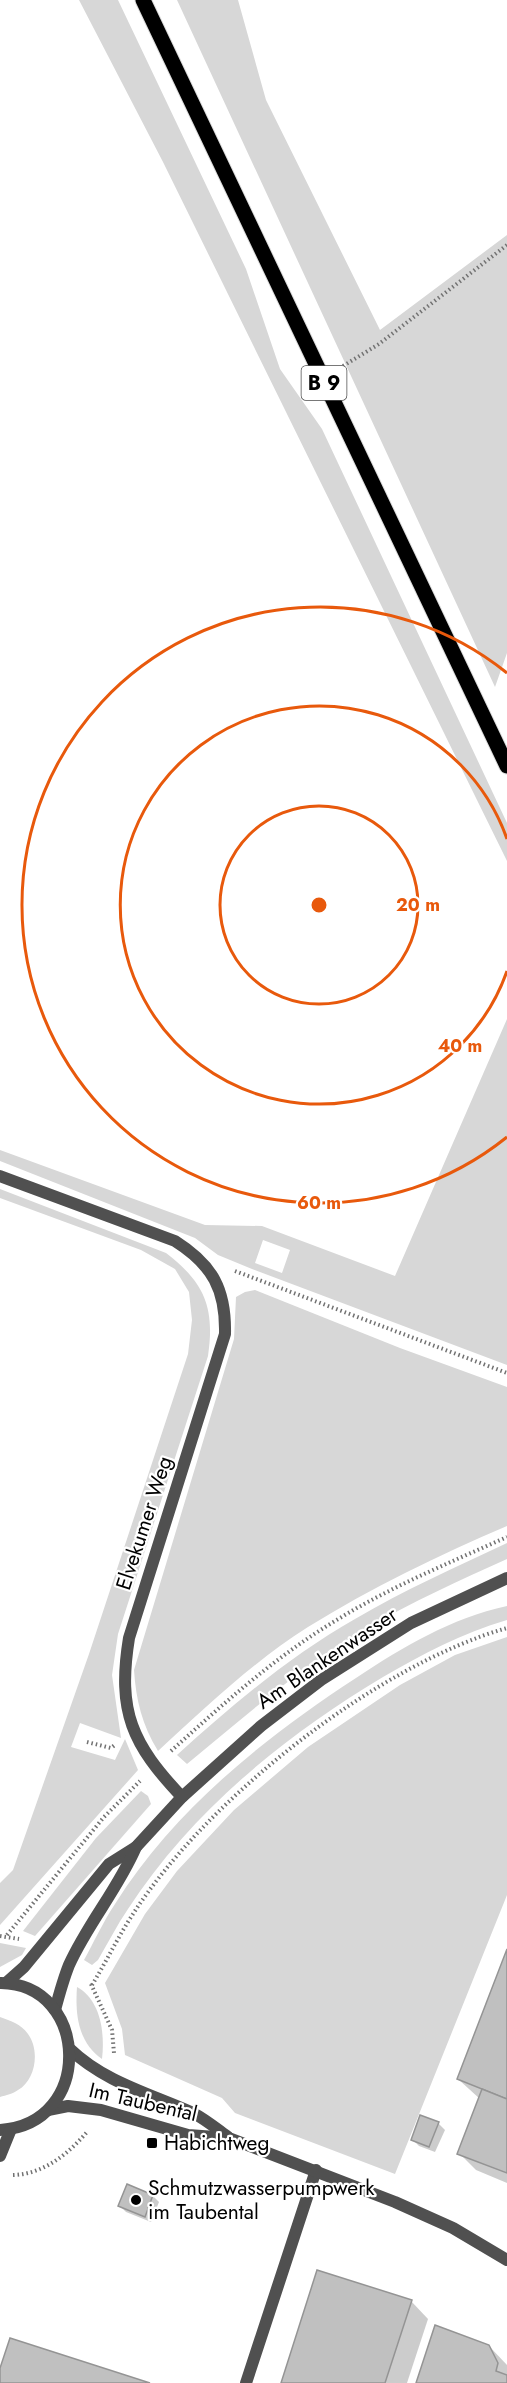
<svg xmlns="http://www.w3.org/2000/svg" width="507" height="2383" font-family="Jost,sans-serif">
  <rect width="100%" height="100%" fill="#fff"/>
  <g fill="#d7d7d7" fill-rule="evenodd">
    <path d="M79,0h39l128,269 34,100 42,60 185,394v38l-344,-699z"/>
    <path d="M177,0h61l28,100 114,230 127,-95v418l-12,34z"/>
    <path d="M507,1019v346l-255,-96 -34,-14 -23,-17 -195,-77v-11l205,75 57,1 133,50zM263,1240l27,10 -8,23 -27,-10z"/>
    <path d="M0,1189l166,64c39,30 49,55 42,103l-90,278 -6,41 9,63 -41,-15 -9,24 44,13 10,-21 13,31 -138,155v-42l13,-13 76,-216 99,-300 4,-34 -3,-28 -14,-23 -34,-19 -141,-52z"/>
    <path d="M255,1290l145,58 107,39v139c-68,29 -136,62 -199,101 -54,34 -103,81 -150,124 -16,-26 -22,-51 -24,-81l100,-331 2,-42 9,-5z"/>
    <path d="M507,1543v16c-47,21 -95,43 -140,69 -65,38 -122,88 -180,136l-10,-9c55,-50 113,-99 178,-136 49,-29 101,-52 152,-76z"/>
    <path d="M507,1606v14c-45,13 -84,34 -124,57 -99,59 -192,135 -255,232 -11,16 -20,34 -30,51l-6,5 -8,-5c10,-18 19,-38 31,-56 59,-94 149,-166 241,-226 47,-31 95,-60 151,-72z"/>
    <path d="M507,1637v258l-112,279 -160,-61 -13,-15 -97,-43 -3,-26 -17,-46 40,-69 32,-43 57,-61 74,-63 92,-62 55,-30z"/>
    <path d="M141,1791l7,5 3,8 -116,132 -12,-5 73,-93z"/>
    <path d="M0,1943l26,5 -4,7 -22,12z"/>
    <path d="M77,1987c24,13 28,47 25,72 -24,-17 -27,-44 -25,-72z"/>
    <path d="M0,2017c11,4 21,7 28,17 12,16 8,46 -10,56 -5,4 -12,5 -18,7z"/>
  </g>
  <g fill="#0003">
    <path d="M507,1953v230l-31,-13 -17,-17 21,-54 -22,-20z"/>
    <path d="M438,2123l7,7 -10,22 -16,-6 -7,-7z"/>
    <path d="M153,2196l6,6 -8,20 -25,-10 -6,-6z"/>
    <path d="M411,2301l17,18 -21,64h-125z"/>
    <path d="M436,2327l53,19 18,19v18h-89z"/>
  </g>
  <g fill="#c0c0c0" stroke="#949494" stroke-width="1.5">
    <path d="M507,1949v150l-50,-20z"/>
    <path d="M482,2089l25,10v74l-50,-19z"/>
    <path d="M420,2115l19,7 -10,25 -18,-7z"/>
    <path d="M127,2184l26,11 -8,22 -27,-11z"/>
    <path d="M317,2270l95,30 -27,83h-104z"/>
    <path d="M435,2325l54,20 9,18 -2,8 11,4v8h-91z"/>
    <path d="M10,2338l140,45h-150v-15z"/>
  </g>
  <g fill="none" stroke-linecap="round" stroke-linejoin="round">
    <defs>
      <path id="primary" d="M143,0l364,766"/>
    </defs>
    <use href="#primary" stroke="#dbdbdb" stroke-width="17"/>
    <g stroke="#727272" stroke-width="4" stroke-dasharray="1.5 3" stroke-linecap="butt">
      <path d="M343,366l36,-22 128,-99"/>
      <path d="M235,1271l272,102"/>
      <path d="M87,1742l24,6 5,-4"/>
      <path d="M171,1751c52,-47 104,-94 164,-130 55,-34 114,-58 172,-84"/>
      <path d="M7,1935l97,-118 36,-36"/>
      <path d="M0,1936l19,3"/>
      <path d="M91,1984l21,46 2,23"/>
      <path d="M92,1985c14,-23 26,-48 41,-71 73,-114 243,-249 374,-286"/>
      <path d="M13,2175c31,-1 55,-21 74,-43"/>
    </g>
    <path stroke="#505050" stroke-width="12" d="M246,2383l70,-213"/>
    <g stroke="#505050" stroke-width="12">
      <path d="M0,1176l175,65c38,24 51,49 50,93l-96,304c-12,74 3,106 53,159"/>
      <path d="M70,2049c34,33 81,45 123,64 12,6 24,16 35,24"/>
      <path d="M48,2110l20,-4 33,4 87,25 41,3 166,64 58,26 54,32"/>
    </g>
    <g stroke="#505050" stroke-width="12">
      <path d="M6,1983l18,-16 85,-103 27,-17 46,-50 79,-71 60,-46 90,-57 96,-45"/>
      <path d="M55,2010c4,-15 8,-30 14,-45 19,-42 49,-76 67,-118"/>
      <path d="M0,2130c95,-6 89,-146 1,-147"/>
      <path d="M0,2156l11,-27"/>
    </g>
    <use href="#primary" stroke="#000" stroke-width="15"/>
  </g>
  <g fill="none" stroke="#e8590c" stroke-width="3">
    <circle cx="319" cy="905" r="99"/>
    <path d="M507 971A199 199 0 1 1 507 839"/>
    <path d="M507 1137A298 298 0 1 1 507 673"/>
  </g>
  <g fill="#000" stroke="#fff" stroke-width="2">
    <rect x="146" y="2137" width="12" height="12" rx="3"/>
    <circle cx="136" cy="2200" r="6"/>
  </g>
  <g text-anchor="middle" stroke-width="4.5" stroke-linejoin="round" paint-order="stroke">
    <rect fill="#fff" stroke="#4c4c4c" stroke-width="1.5" x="301.5" y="366" width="45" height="34" rx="4.5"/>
    <g font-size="20" font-weight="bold" fill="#000">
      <text x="324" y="390">B 9</text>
    </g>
    <g font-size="21" fill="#000" stroke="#fff">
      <text transform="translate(144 1523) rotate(-72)" y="7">Elvekumer Weg</text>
      <text transform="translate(327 1658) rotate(-34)" y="7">Am Blankenwasser</text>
      <text transform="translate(143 2102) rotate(13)" y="7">Im Taubental</text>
    </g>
    <g font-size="21" fill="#000" stroke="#fff" text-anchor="start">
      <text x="164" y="2150">Habichtweg</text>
      <text x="148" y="2195">Schmutzwasserpumpwerk<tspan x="148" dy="24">im Taubental</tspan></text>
    </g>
  </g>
  <circle cx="319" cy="905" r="9" fill="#e8590c" stroke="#fff" stroke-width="3"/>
  <g font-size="18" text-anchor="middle" font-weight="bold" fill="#e8590c" stroke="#fff" stroke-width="4.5" stroke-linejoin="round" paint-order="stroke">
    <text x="418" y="911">20 m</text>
    <text x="460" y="1052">40 m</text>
    <text x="319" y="1209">60 m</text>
  </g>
</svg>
